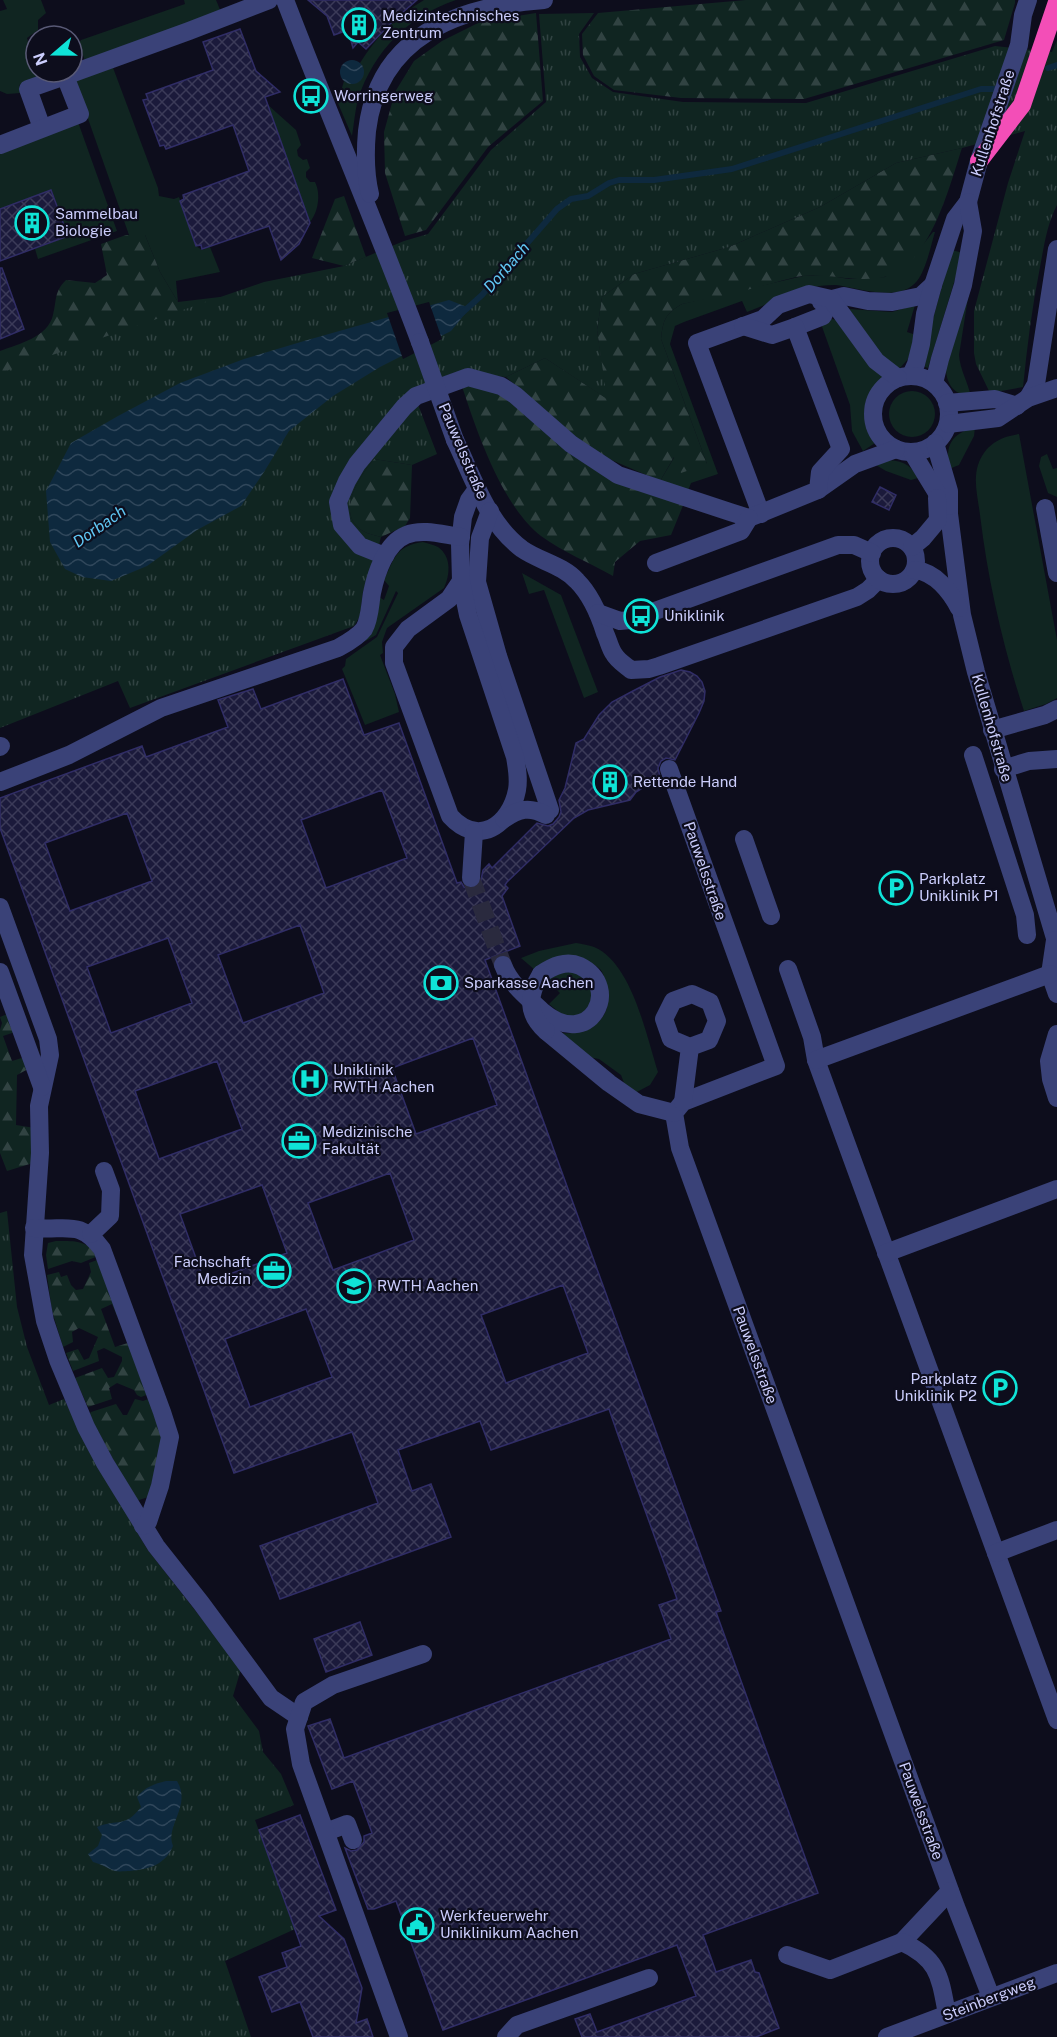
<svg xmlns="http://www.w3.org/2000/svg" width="1057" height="2037" font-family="'Public Sans',sans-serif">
  <defs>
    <pattern id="forest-firs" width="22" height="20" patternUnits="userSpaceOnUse" patternTransform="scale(1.5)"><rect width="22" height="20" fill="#102521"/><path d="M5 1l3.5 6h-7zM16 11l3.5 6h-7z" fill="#314342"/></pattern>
    <pattern id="park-tufts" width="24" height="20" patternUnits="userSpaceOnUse" patternTransform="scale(1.5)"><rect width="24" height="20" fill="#102521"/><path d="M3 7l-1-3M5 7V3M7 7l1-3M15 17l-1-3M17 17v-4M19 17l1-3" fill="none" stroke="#314342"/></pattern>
    <pattern id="water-waves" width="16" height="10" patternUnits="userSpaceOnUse" patternTransform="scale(1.5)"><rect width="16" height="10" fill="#0e293e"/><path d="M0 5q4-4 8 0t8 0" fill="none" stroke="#30475b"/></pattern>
    <pattern id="building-cross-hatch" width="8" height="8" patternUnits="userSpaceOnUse" patternTransform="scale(1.5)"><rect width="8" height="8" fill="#1b1a3b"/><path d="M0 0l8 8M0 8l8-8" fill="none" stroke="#3b3a58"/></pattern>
  </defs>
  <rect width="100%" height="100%" fill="#0d0d1c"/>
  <g fill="#102521">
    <path d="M3,0h38l5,13 -8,7v10l-11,8 5,20 4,-1v15h19l-36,13 2,8 -14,1 -7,-3v-80l7,-2z"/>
    <path d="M184,0h32l5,12 -136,49 -6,-18 2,-3 104,-36z"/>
    <path d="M424,0h32c-48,16 -82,51 -98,99 -3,12 -4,25 -6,37l-15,-35 7,-3 -3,-7 3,-10 11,2 7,-17 -2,-3c16,-26 37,-47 64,-63z"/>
    <path d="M112,65l46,123 1,8 15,3 5,-2 17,49 6,4 8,-3 10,25 -44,9 2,21 -18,-30 -15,-37h-16l-55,-156z"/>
    <path d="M268,105l28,25 5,15 -4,5 1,6 5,4 4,-1 3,9 -4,4v5l4,5h5c7,14 2,34 -7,42l-1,-9z"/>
    <path d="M78,122l39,109 -79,28 -3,-10 33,-13 -16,-45 -52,18v-58z"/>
    <path d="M933,232h2c-4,13 -9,38 -18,49 -17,22 -59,7 -81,4 -10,0 -19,1 -28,3l-61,24 -5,-11 -58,21 -9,4 -5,18 48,130 -27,9 -3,8 -28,-10 15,-25 32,8 -46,-125c2,-19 4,-25 21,-35l121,-28 22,-1 24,4 36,-2 36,-30z"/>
    <path d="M952,250l11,3 -35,115 -3,-1 3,-30z"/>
    <path d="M972,273l-13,82c1,15 9,27 12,42 -19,-3 -26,-15 -25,-33z"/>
    <path d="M915,305l-8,27 9,3 -8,24 -8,9 -8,-1 -8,-5 -35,-53 43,3z"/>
    <path d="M827,318l10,2 47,57c-24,20 -24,41 -9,66l-12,8 -11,-20 -2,-26 -30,-84z"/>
    <circle cx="912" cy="414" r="23"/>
    <path d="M975,427l-1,9 -15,29 -10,4c-4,-24 2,-35 26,-42z"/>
    <path d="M1019,434l38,206v58l-11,6 -22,7c-21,-64 -36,-130 -44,-196 -2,-17 -7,-34 -2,-50 7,-20 21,-28 41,-31z"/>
    <path d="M1047,454l6,15 4,-1v29l-9,-4 -9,-27 2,-9z"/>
    <path d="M887,460c16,1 23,4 31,18l-7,2 -25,-9 -10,-6z"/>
    <path d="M423,542c4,1 11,3 15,5 14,10 12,28 6,41l-57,40 -5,14 1,11 -3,2 15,39 4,18 -34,13 -23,-56 3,-3 1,-7 31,-22 21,-44 -2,-2 -20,44 -12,7 8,-10 4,-37 8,5 5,-14 -5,-6c11,-23 12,-34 39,-38z"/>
    <path d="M522,573l39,22 37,97 -14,6 -40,-108 -15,4z"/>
    <path d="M576,943c6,1 13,2 18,4 38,16 52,88 64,125l-8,13 -15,8 -9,-5 -5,-13 -22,-16 -11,-2 -27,-24c32,3 56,-18 44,-52 -1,-4 -2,-9 -5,-12 -3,-3 -9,-6 -12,-8l-53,9 -14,-12 18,-7z"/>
    <path d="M572,971l11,5 10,19c-5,16 -11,22 -28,22l-16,-13 11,-11 -13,-13 12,-8z"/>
  </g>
  <g fill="url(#forest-firs)">
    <path d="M746,0h269v3l-11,37 -200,59 -123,-1 -67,-8 -20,-14 -11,-21 -1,-21 16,-21z"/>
    <path d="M536,13l7,88 -55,46 -62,83 -21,6 -20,-63 -1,-41 11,-40 19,-31 28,-20 38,-19z"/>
    <path d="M962,148c-13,39 -32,118 -78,129 -27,6 -55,-4 -82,-1 -14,2 -30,8 -44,11 -25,7 -51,12 -76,17 -17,10 -19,16 -21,35l46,125 -26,9 -7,-16 -14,24 -53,-23 -34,-23 -67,-58 39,-19 61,40 -9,-68 5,-33 32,-23 95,-27 91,-40 76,-44z"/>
    <path d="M344,196l22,61 -22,9 -32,-8 23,-59z"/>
    <path d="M126,235h19l15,37 18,30 42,-5 15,1 -235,104v-51c19,-7 48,-14 53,-36 4,-16 1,-23 13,-35l29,3 12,-8 -6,-31z"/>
    <path d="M461,383l38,8 47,40 138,72 -13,32 -31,6 -25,21 -2,14c-23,-13 -50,-24 -72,-40 -39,-30 -65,-106 -80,-153z"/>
    <path d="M374,459l38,6 -2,53 -5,8 -24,11c-6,-2 -13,-3 -18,-6 -29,-17 -3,-55 11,-72z"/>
    <path d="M10,1013l5,19 -12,4 9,25 13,-4 5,11 -13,7 -1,50 19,3 -2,35 -26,8 -7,-18v-123l2,-7 -2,-6z"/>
    <path d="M56,1241c18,0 31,-1 42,15l-17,7 -9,-2 -24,8 -2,-14 2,-12z"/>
    <path d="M100,1259l20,56 -3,1 -5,-12 -11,5 14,38 16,-5 18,52 -8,3 -4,-2 -3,-5 -17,-7 -8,5 3,11 -24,8 -13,-29 27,-10 6,10 6,-1 8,-16v-4l-18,-9 -7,3 2,10 -26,10 -7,-18 12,-4 6,11 5,-2 9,-21 -19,-9 -7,4 1,10 -10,5 -11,-36 -5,-36 12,-3 2,5 6,-2 4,10 5,5 7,-1 8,-17 -2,-9z"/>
    <path d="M151,1398l12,45 -8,37 -7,17 -12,4 -47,-86 2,-3 25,-8 7,11h4l8,-16 8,2z"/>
  </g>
  <g fill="url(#park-tufts)">
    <path d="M594,13l-15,21 1,23 12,21 21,14 70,10 123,1 189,-57 57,6 5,-12v165c-10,19 -13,41 -17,62 -8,40 -13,80 -17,120l-33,6 -14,-29 -2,-11v-42l34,-128 17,-52 -63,17 -66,15 -76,44 -91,40 -95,27 -32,23 -5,33 10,69 -62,-41 -39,19 -50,-5 -44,17 25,65 -25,11 -38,-6c-14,17 -40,55 -11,72 5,3 12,4 18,6l-8,31 -10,23 -3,25 -6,10 -224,82 -12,-27 -118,47v-355l264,-91 80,-16 60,-25 24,-7 63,-84 55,-48 -7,-88z"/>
    <path d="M7,1211l10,96 10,40 22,58 15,-6 33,65 50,85 94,120 -8,27 26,35 4,21 18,22 13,31 -39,15 40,109 -70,32 26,76h-251v-824z"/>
  </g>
  <g fill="url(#water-waves)">
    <circle cx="352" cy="72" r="12"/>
    <path d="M449,300l18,7 2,2 -18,22 -71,36 -47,29 -44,35 -25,41 -23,34 -44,24 -50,36 -36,15 -29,-4 -17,-8 -15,-27 -4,-51 25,-48 47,-27 62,-33 64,-24 60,-18z"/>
    <path d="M166,1781h11c15,25 -12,44 -4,65 -8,19 -24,23 -43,25 -4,0 -11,1 -15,0 -7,-2 -13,-7 -22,-9l-5,-8 10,-8 4,-11 -5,-8c21,-9 27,2 44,-20l-4,-10c8,-10 17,-13 29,-16z"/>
  </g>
  <path fill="#0d0d1c" d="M429,302l13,37 -39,20 -16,-46z"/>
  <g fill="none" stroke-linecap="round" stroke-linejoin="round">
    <g stroke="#0e293e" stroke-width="6">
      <path d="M1048,68l9,-3"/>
      <path d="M462,313l20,-18 75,-86 14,-10 17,-3 21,-13 10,-3h35l78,-11 249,-80h16"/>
    </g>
  </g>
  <g fill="url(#building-cross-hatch)" stroke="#302d66" stroke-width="1.5" fill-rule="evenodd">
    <path d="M308,0h109l-23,20 -28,29 -8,-7 -5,6 -5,-18 -14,5 -7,-19z"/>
    <path d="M240,29l16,42 24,21 -15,5 45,126 -11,21 -18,16 -12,-34 -67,23 -1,-4 -5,1 -16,-45 4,-2 -1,-4 66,-24 -16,-46 -67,24 -2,-4 -4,1 -17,-46 5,-1 -2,-5 67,-24 -10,-28z"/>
    <path d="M51,190l17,46 -68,25v-52z"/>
    <path d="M0,268h2l22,61 -24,10z"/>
    <path d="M880,487l16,8 -7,15 -17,-8z"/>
    <path d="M681,670l9,2 7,4 5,6 3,9 -1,10 -5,12 -24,47 -9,-2 -5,3 -3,7 2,9 -24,15 -6,8 -42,10 -14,8 -67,64 -2,3 3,3 -6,8 18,50 -35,14 236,651 -5,1 102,281 -115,42 13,37 35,-12 4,12 4,1 20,55 -23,9h-174l-7,-18 15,-5 7,18 99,-36 -19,-51 -234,85 -47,-129 -22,8h-6l-23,-61 6,3 6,-1 7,-8v-6l8,-3 -19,-52 -21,8 -24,-63 22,-7 14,39 327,-119 -12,-34 18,-6 -58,-161 -10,-29 -118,41 -11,-29 -82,29 14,41 19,-7 20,53 -171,62 -20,-53 118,-43 -26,-71 -118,41 -234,-645v-30l142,-52 4,11 82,-30 -10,-27 35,-11 8,20 82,-30 21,56 35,-12 58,160 4,-1 3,5 7,2 9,-4 3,-15 6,-6 3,4 45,-45 11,3 5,-2 6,-7 2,-5 -2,-12 6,-12 11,-45 8,-4 15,-24 13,-13 19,-10 29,-15zM382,790l25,68 -81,30 -25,-68zM127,813l25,68 -82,30 -25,-68zM300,925l24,68 -81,30 -25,-68zM168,938l24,65 -81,30 -24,-66zM473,1038l24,67 -81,29 -24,-66zM217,1061l25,68 -83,30 -24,-68zM390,1173l24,67 -81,30 -25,-67zM262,1185l25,68 -82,30 -25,-69zM563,1285l25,68 -82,30 -25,-68zM306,1309l26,68 -82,30 -25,-68z"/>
    <path d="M360,1622l12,33 -46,17 -12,-33z"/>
    <path d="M300,1815l36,95 -17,6 25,23 18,49 -6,35 11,-4 6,18h-60l-13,-35 -28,10 -13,-35 28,-10 -5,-14 19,-7 -42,-116z"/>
  </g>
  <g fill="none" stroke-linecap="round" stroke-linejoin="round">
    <path stroke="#2a2a3e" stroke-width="18" stroke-dasharray="18 9" stroke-linecap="butt" d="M471,878l32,87"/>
    <g stroke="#3a4278" stroke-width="18">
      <path d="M285,0c44,115 92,227 135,342"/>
      <path d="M42,128l-14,-39 37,-13"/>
      <path d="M0,145l80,-31 -15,-38 124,-45 80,-31"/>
      <path d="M370,194c-5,-21 -5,-41 -3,-63 11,-96 93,-125 177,-131"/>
      <path d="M821,302l23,-6 24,5 24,1 29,-6 12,-11"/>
      <path d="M795,327l28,-11 8,-17"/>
      <path d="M911,375l5,-11 5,-20 4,-30 8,-29 22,-66 13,-17 11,-41 40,-116 4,-30 5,-15"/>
      <circle cx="911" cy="414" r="38"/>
      <path d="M934,383l6,-24 23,-74 10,-54 -5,-29"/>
      <path d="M1028,398l8,-14 21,-135"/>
      <path d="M947,403l48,-4 22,7"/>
      <path d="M948,424l50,-6 30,-20 29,-10"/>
      <path d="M455,440c18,37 32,83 67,109 17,12 41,16 55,32 14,14 22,33 28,52 3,6 5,16 9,21 3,6 11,11 17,16l18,-1 10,-3 198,-69 11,-7 11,-11"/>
      <path d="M935,443l14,48v23l13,101 14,57 81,273"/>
      <path d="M912,452l25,41 12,13"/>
      <path d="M818,490l37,-26 41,-15"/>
      <path d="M1045,508l12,65"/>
      <path d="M490,511l-10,27 -3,44 21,74 52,154"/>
      <path d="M761,514l-64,-171 66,-24 15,-14 31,-11 22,5 45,62 22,17"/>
      <circle cx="893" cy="561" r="23"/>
      <path d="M912,547l11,-9 15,-18 -1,-22"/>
      <path d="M385,556l-25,-10 -18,-21 -4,-23 9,-21 10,-17 47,-57 12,-11 52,-19 33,9 14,9 56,49 47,31 112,37 19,6 69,-28 2,-18 21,-23 -46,-122 -23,8 -29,-9"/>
      <path d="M656,563l85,-32 8,-13"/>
      <path d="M915,570c20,2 35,21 44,38"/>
      <path d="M461,581l-12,18 -41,30 -14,18v16l56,153c28,31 60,10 67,-26 2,-11 0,-22 -2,-33l-47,-142 -7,-34 -1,-37 3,-27 6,-17 8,-11"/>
      <path d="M598,613l22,8 10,-1 208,-75h16l18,8"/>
      <path d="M992,730l53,-15 12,-6"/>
      <path d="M0,747l1,-1"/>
      <path d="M973,755l52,160 2,20"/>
      <path d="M669,769l107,297 -93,36 -9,11 6,35 276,759 35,90"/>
      <path d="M1003,769l26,-8 28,-2"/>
      <path d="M0,782l69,-27 92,-47 177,-60c9,-5 20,-11 26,-19 6,-10 6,-25 8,-36 4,-20 14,-50 34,-58 17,-7 38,0 55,2"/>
      <path d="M504,819c15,-10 25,-13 42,-4"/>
      <path d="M744,839l27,77"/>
      <path d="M471,878l3,-46"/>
      <path d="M0,907l48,132 2,16 -11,51 1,47 -7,102 12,66 13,39 28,67 19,36 51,83 45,57 70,95 28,19"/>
      <path d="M1055,940l-5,34 7,20"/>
      <path d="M503,965c7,19 24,32 39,46 48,41 81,-24 38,-45 -14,-6 -27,0 -39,8"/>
      <path d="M788,969l24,68 4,23 241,660"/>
      <path d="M0,972l42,115"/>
      <path d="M546,1031l63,52 30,21 35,9"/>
      <path d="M1057,1034l-8,27 2,18 6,19"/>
      <path d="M816,1060l234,-86"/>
      <path d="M683,1102l7,-55 -19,-8 -7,-20 9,-18 19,-7 18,8 7,19 -8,19 -19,7"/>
      <path d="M34,1228c32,3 46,-9 68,21l60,163 8,25 -10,49 -12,36 -5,4"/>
      <path d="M91,1234l19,-18 1,-26 -7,-19"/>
      <path d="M886,1253l171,-64"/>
      <path d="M996,1553l61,-23"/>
      <path d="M326,1832l21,-8 6,16"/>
      <path d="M902,1942l48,-51"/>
      <path d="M787,1955l43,15 72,-28c37,17 38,35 45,72"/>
      <path d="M399,2037l-98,-273 -6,-35 9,-27 29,-17 90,-31"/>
      <path d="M506,2037l11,-12 132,-47"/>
      <path d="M887,2037l170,-64"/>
    </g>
    <path stroke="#f34eb7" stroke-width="18" d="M979,161l43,-56 35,-103"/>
    <g stroke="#3a4278" stroke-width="18">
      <path d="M420,342l35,98"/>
      <path d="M541,974c-13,21 -15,39 5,57"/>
    </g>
  </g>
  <defs>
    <symbol id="building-ring" viewBox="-11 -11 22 22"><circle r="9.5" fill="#0d0d1c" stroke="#0fe3d7" stroke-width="1.5"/><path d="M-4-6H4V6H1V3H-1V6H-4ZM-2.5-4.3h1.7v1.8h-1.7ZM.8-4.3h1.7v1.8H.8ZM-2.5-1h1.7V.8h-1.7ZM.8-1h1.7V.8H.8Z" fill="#0fe3d7"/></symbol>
    <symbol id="bus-ring" viewBox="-11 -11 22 22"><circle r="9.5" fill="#0d0d1c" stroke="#0fe3d7" stroke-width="1.5"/><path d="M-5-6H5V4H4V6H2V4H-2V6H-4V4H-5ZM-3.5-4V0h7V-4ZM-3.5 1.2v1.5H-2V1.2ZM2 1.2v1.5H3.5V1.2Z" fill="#0fe3d7"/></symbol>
    <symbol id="parking-ring" viewBox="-11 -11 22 22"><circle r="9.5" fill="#0d0d1c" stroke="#0fe3d7" stroke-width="1.5"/><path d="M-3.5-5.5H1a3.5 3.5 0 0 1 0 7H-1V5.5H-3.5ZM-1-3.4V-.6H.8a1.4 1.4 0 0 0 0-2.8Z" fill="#0fe3d7"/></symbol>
    <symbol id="bank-ring" viewBox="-11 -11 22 22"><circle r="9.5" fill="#0d0d1c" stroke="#0fe3d7" stroke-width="1.5"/><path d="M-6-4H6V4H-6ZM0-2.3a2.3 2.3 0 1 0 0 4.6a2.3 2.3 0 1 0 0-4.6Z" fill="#0fe3d7"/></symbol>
    <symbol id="hospital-ring" viewBox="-11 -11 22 22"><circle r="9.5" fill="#0d0d1c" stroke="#0fe3d7" stroke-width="1.5"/><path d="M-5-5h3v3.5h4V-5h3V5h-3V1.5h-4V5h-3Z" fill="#0fe3d7"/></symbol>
    <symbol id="office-ring" viewBox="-11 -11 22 22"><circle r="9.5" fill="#0d0d1c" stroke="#0fe3d7" stroke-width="1.5"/><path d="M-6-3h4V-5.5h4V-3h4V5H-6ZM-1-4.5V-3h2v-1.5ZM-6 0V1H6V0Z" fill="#0fe3d7"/></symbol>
    <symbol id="university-ring" viewBox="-11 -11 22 22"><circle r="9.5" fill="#0d0d1c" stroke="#0fe3d7" stroke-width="1.5"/><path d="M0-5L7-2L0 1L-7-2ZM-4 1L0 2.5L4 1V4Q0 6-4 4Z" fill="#0fe3d7"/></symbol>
    <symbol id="civic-ring" viewBox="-11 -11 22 22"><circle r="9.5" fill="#0d0d1c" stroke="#0fe3d7" stroke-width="1.5"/><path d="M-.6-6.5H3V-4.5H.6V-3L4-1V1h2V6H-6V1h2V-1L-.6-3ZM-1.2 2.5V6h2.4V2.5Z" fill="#0fe3d7"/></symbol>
  </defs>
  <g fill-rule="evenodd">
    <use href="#building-ring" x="340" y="6" width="38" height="38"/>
    <use href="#bus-ring" x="292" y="77" width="38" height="38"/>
    <use href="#building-ring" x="13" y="204" width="38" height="38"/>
    <use href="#bus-ring" x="622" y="597" width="38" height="38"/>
    <use href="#building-ring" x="591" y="763" width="38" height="38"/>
    <use href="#parking-ring" x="877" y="869" width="38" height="38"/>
    <use href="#bank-ring" x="422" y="964" width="38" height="38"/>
    <use href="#hospital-ring" x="291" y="1060" width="38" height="38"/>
    <use href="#office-ring" x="280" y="1122" width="38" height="38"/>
    <use href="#office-ring" x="255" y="1252" width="38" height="38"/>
    <use href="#university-ring" x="335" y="1267" width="38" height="38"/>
    <use href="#parking-ring" x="981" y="1369" width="38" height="38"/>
    <use href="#civic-ring" x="398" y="1906" width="38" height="38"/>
  </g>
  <g text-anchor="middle" stroke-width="4.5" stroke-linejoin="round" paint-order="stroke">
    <g font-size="15" fill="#cbcdfc" stroke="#0d0d1c" text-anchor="start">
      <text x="382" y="21">Medizintechnisches<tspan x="382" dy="17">Zentrum</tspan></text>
      <text x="334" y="101">Worringerweg</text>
      <text x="55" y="219">Sammelbau<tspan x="55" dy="17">Biologie</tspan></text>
      <text x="664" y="621">Uniklinik</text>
      <text x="633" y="787">Rettende Hand</text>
      <text x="919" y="884">Parkplatz<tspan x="919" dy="17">Uniklinik P1</tspan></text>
      <text x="464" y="988">Sparkasse Aachen</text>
      <text x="333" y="1075">Uniklinik<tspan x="333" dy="17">RWTH Aachen</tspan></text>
      <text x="322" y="1137">Medizinische<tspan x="322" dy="17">Fakultät</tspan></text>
      <text x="251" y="1267" text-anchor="end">Fachschaft<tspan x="251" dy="17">Medizin</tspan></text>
      <text x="377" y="1291">RWTH Aachen</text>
      <text x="977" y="1384" text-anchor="end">Parkplatz<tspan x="977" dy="17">Uniklinik P2</tspan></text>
      <text x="440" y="1921">Werkfeuerwehr<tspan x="440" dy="17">Uniklinikum Aachen</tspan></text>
    </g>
    <g font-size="15" fill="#cbcdfc" stroke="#0d0d1c">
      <text transform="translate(993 123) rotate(-72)" y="5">Kullenhofstraße</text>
      <text transform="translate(463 451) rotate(67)" y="5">Pauwelsstraße</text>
      <text transform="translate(992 728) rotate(74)" y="5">Kullenhofstraße</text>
      <text transform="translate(705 871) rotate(71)" y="5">Pauwelsstraße</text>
      <text transform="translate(755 1355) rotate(70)" y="5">Pauwelsstraße</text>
      <text transform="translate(921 1811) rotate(70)" y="5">Pauwelsstraße</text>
      <text transform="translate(989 1999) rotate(-21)" y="5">Steinbergweg</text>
    </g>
    <g font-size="16" font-style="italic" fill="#60c7f4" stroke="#0d0d1c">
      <text transform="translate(506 267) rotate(-49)" y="6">Dorbach</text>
      <text transform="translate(99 526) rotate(-35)" y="6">Dorbach</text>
    </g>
  </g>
  <g transform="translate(54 54) rotate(250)"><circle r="28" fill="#0d0d1c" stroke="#595a76" stroke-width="1.5"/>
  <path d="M0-4.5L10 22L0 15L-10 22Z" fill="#0fe3d7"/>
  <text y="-9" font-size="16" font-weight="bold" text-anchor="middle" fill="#cbcdfc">N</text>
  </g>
</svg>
